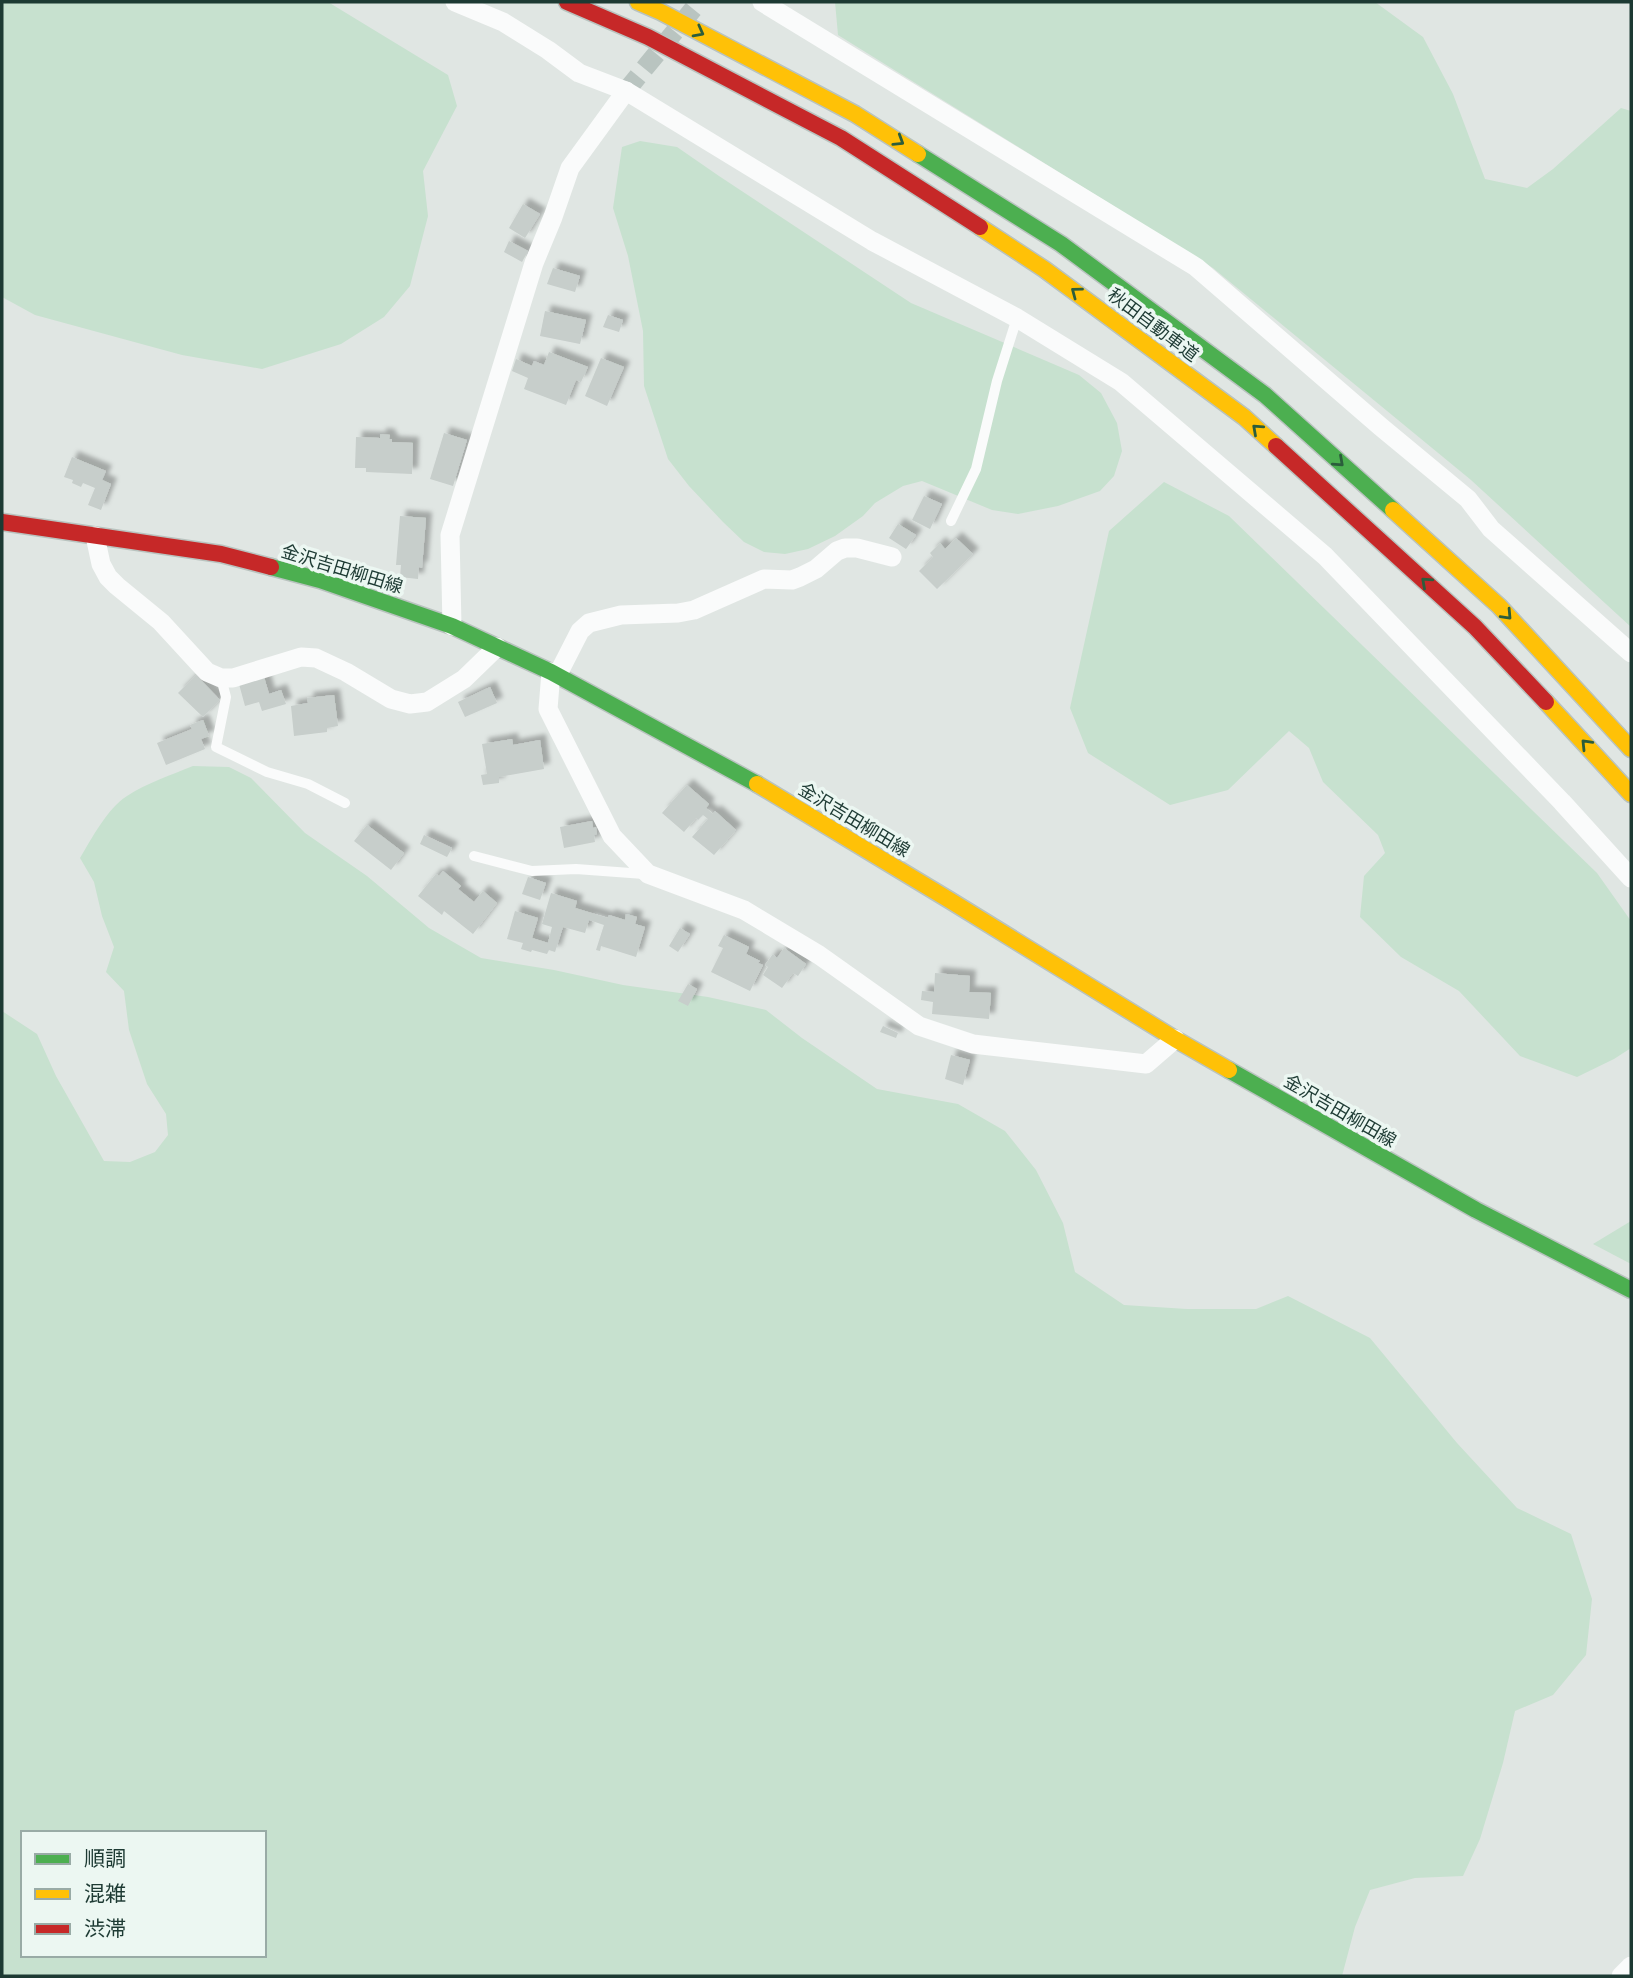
<svg xmlns="http://www.w3.org/2000/svg" width="1633" height="1978" font-family="Mulish,'Noto Sans JP',sans-serif">
  <defs>
    <filter id="shadow"><feDropShadow dx="6" dy="-6" stdDeviation="2" flood-color="#0004"/></filter>
  </defs>
  <rect width="100%" height="100%" fill="#e0e6e3"/>
  <g fill="#c7e1cf" fill-rule="evenodd">
    <path d="M2,2h326l120,73 9,31 -34,65 5,45 -18,70 -26,31 -43,27 -79,25 -80,-14 -147,-40 -33,-18z"/>
    <path d="M835,2h540l48,35 30,57 32,85 42,9 26,-19 68,-61 10,3v516l-160,-147 -258,-212 -375,-233z"/>
    <path d="M640,141l37,6 42,29 192,127 168,72 22,18 16,30 5,28 -8,25 -14,15 -42,15 -40,8 -26,-4 -70,-29 -19,5 -28,17 -12,13 -28,20 -27,13 -23,5 -21,-2 -20,-10 -21,-20 -34,-36 -21,-27 -24,-73 -1,-55 -15,-75 -15,-48 9,-61z"/>
    <path d="M1164,482l65,34 368,357 34,48v127l-17,11 -37,18 -57,-21 -61,-65 -58,-34 -41,-40 4,-41 21,-23 -7,-18 -55,-53 -14,-34 -20,-17 -61,59 -58,15 -82,-52 -18,-45 39,-177z"/>
    <path d="M193,766l36,1 22,11 54,55 62,43 62,52 52,30 73,12 69,15 85,12 58,13 36,28 75,51 81,15 47,27 31,39 27,53 12,49 49,33 63,4h69l32,-13 82,42 87,105 60,65 54,26 21,65 -6,56 -33,40 -38,16 -12,52 -23,76 -17,37 -48,2 -45,12 -15,37 -13,49h-1340v-965l35,23 19,42 48,85 26,1 25,-10 13,-17 -2,-21 -19,-30 -18,-54 -5,-39 -18,-19 8,-25 -12,-31 -8,-34 -14,-24c12,-20 27,-49 47,-62 20,-13 44,-21 66,-30zM23,1833h241v122h-241z"/>
    <path d="M1631,1221v43l-38,-20z"/>
  </g>
  <g fill="#c7cecb" filter="url(#shadow)">
    <path d="M523,204l17,10 -15,24 -16,-10z"/>
    <path d="M509,241l19,10 -6,11 -18,-10z"/>
    <path d="M553,268l27,8 -5,16 -28,-8z"/>
    <path d="M545,311l41,9 -6,24 -40,-8z"/>
    <path d="M608,315l15,5 -4,12 -16,-5z"/>
    <path d="M549,352l39,15 -7,15 -5,-2 -10,25 -42,-16 4,-11 -16,-7 4,-12 16,7 2,-5 10,4z"/>
    <path d="M601,358l23,9 -17,39 -22,-10z"/>
    <path d="M444,433l23,7 -14,46 -23,-7z"/>
    <path d="M380,434l10,1 -1,4h3v3l21,1 -1,31 -46,-2v-4h-11l1,-31 24,1z"/>
    <path d="M72,457l34,14 -4,9 9,4 -10,26 -13,-5 7,-17 -12,-5 -2,4 -9,-4 1,-3 -9,-3z"/>
    <path d="M924,496l18,8 -12,25 -18,-9z"/>
    <path d="M400,516l26,2 -4,50 -3,-1 -1,12 -18,-2 1,-12h-5z"/>
    <path d="M898,524l18,11 -10,14 -17,-11z"/>
    <path d="M956,538l17,16 -36,35 -18,-18 14,-14 -3,-4 10,-10 5,6z"/>
    <path d="M196,675l24,25 -17,17 -25,-24z"/>
    <path d="M264,677l5,17 12,-4 5,14 -24,7 -3,-9 -14,4 -6,-22z"/>
    <path d="M490,687l7,16 -32,14 -7,-15z"/>
    <path d="M334,695l4,31 -11,2v4l-33,4 -3,-30 17,-3 -1,-5z"/>
    <path d="M203,720l6,16 -8,3 4,10 -39,16 -9,-22 35,-14 -2,-4z"/>
    <path d="M512,739l1,6 27,-5 4,29 -45,8v6l-16,2 -2,-10 6,-1 -5,-30z"/>
    <path d="M687,785l22,19 -3,4 7,6 2,-3 21,19 -22,25 -22,-18 16,-18 -5,-4 -5,5 -2,-2 -12,14 -22,-19z"/>
    <path d="M592,821l1,7 3,-1 1,7 -3,1 1,7 -31,6 -4,-21z"/>
    <path d="M367,825l37,28 -13,17 -37,-29z"/>
    <path d="M424,835l28,13 -5,9 -27,-13z"/>
    <path d="M443,871l18,15 -3,3 16,13 9,-11 14,12 -24,31 -29,-23 -2,4 -24,-19 18,-22 3,2z"/>
    <path d="M528,877l18,6 -6,17 -18,-6z"/>
    <path d="M551,893l26,8 -2,7 33,10 1,-3 16,5 1,-6 11,3 -2,7 10,3 -9,30 -35,-11 -1,5 -4,-1 8,-25 -15,-5 -4,13 -22,-6 -8,25 -6,-2 -2,4 -15,-4 -1,2 -10,-3 2,-6 -16,-4 8,-28 23,7 -6,20 16,5 4,-16 -10,-3z"/>
    <path d="M680,928l10,6 -12,18 -9,-6z"/>
    <path d="M724,935l25,12 -3,7 14,7 -2,2 5,2 -13,26 -39,-19 12,-24 -5,-2z"/>
    <path d="M784,948l22,16 -8,12 -5,-3 -11,15 -19,-13 5,-8 -3,-2 8,-11 4,4z"/>
    <path d="M935,973l35,3 -1,16 22,1 -2,26 -57,-5 1,-12 -12,-2 1,-9 12,1z"/>
    <path d="M688,984l9,5 -9,17 -10,-5z"/>
    <path d="M883,1026l15,7 -2,5 -16,-6z"/>
    <path d="M951,1055l19,5 -7,25 -18,-6z"/>
  </g>
  <g fill="none" stroke-linecap="round" stroke-linejoin="round">
    <path stroke="#b9c4c0" stroke-width="19" stroke-dasharray="19 10" stroke-linecap="butt" d="M626,91l73,-89"/>
    <defs>
      <g id="fast">
        <path d="M918,154l143,90 204,151 128,115"/>
        <path d="M271,567l49,13 132,46 99,46 206,112"/>
        <path d="M1229,1070l247,140 155,80"/>
      </g>
      <g id="slow">
        <path d="M638,2l23,10 194,102 63,40"/>
        <path d="M980,227l64,42 200,148 32,29"/>
        <path d="M1393,510l106,96 132,143"/>
        <path d="M1546,702l85,92"/>
        <path d="M757,784l194,117 224,138 54,31"/>
      </g>
      <g id="jam">
        <path d="M567,2l81,35 193,101 139,89"/>
        <path d="M1276,446l199,181 71,75"/>
        <path d="M2,522l219,32 50,13"/>
      </g>
    </defs>
    <use href="#fast" stroke="#b9c3bf" stroke-width="19"/>
    <use href="#slow" stroke="#b9c3bf" stroke-width="19"/>
    <use href="#jam" stroke="#b9c3bf" stroke-width="19"/>
    <g stroke="#fafbfb" stroke-width="10">
      <path d="M951,521l25,-52 21,-88 20,-63"/>
      <path d="M221,678l5,19 -10,50 51,25 41,12 37,19"/>
      <path d="M474,856l58,15 44,-2 68,5"/>
    </g>
    <g stroke="#fafbfb" stroke-width="19">
      <path d="M455,2l48,20 45,28 31,23 47,18 246,150 145,77 104,64 204,174 237,246 69,76"/>
      <path d="M762,2l434,265 185,160 87,72 23,30 140,124"/>
      <path d="M95,536l6,28 7,13 9,9 44,36 46,50 14,6h12l68,-21 15,1 30,14 45,27 19,5 17,-2 37,-23 33,-32"/>
      <path d="M452,626l-2,-91 84,-272 19,-46 17,-49 56,-77"/>
      <path d="M551,672l-3,37 64,127 36,38 96,36 75,45 100,71 54,18 173,20 29,-25"/>
      <path d="M557,676l23,-45 9,-8 32,-8 57,-2 16,-3 70,-31 28,1 8,-3 16,-8 21,-18 8,-3h12l35,9"/>
      <path d="M1621,1976l10,-10"/>
    </g>
    <use href="#fast" stroke="#4caf50" stroke-width="16"/>
    <use href="#slow" stroke="#ffc107" stroke-width="16"/>
    <use href="#jam" stroke="#c62828" stroke-width="16"/>
  </g>
  <defs><path id="oneway-chevron" d="M-2-3.5L2.5 0L-2 3.5" fill="none" stroke-width="1.6" stroke-linecap="round" stroke-linejoin="round" transform="scale(1.75)"/></defs>
  <g stroke="#2b5d3c">
    <use href="#oneway-chevron" transform="translate(699 32) rotate(28)"/>
    <use href="#oneway-chevron" transform="translate(899 141) rotate(32)"/>
    <use href="#oneway-chevron" transform="translate(1076 292) rotate(-143)"/>
    <use href="#oneway-chevron" transform="translate(1257 429) rotate(-138)"/>
    <use href="#oneway-chevron" transform="translate(1339 462) rotate(42)"/>
    <use href="#oneway-chevron" transform="translate(1426 582) rotate(-138)"/>
    <use href="#oneway-chevron" transform="translate(1507 615) rotate(47)"/>
    <use href="#oneway-chevron" transform="translate(1586 744) rotate(-134)"/>
  </g>
  <g text-anchor="middle" stroke-width="7" stroke-linejoin="round" paint-order="stroke">
    <g font-size="18" fill="#1d3a33" stroke="#ecf7f2">
      <text transform="translate(1153 325) rotate(37)" y="6">秋田自動車道</text>
      <text transform="translate(342 569) rotate(17)" y="6">金沢吉田柳田線</text>
      <text transform="translate(854 820) rotate(31)" y="6">金沢吉田柳田線</text>
      <text transform="translate(1340 1111) rotate(30)" y="6">金沢吉田柳田線</text>
    </g>
  </g>
  <rect width="1633" height="1978" fill="none" stroke="#1d3a33" stroke-width="7"/>
  <rect x="21" y="1831" width="245" height="126" fill="#ecf7f2" stroke="#99aba6" stroke-width="2"/>
  <rect x="35" y="1854" width="35" height="10" fill="#4caf50" stroke="#99aba6" stroke-width="2"/>
  <text x="84" y="1866" font-size="21" fill="#1d3a33">順調</text>
  <rect x="35" y="1889" width="35" height="10" fill="#ffc107" stroke="#99aba6" stroke-width="2"/>
  <text x="84" y="1901" font-size="21" fill="#1d3a33">混雑</text>
  <rect x="35" y="1924" width="35" height="10" fill="#c62828" stroke="#99aba6" stroke-width="2"/>
  <text x="84" y="1936" font-size="21" fill="#1d3a33">渋滞</text>
</svg>
